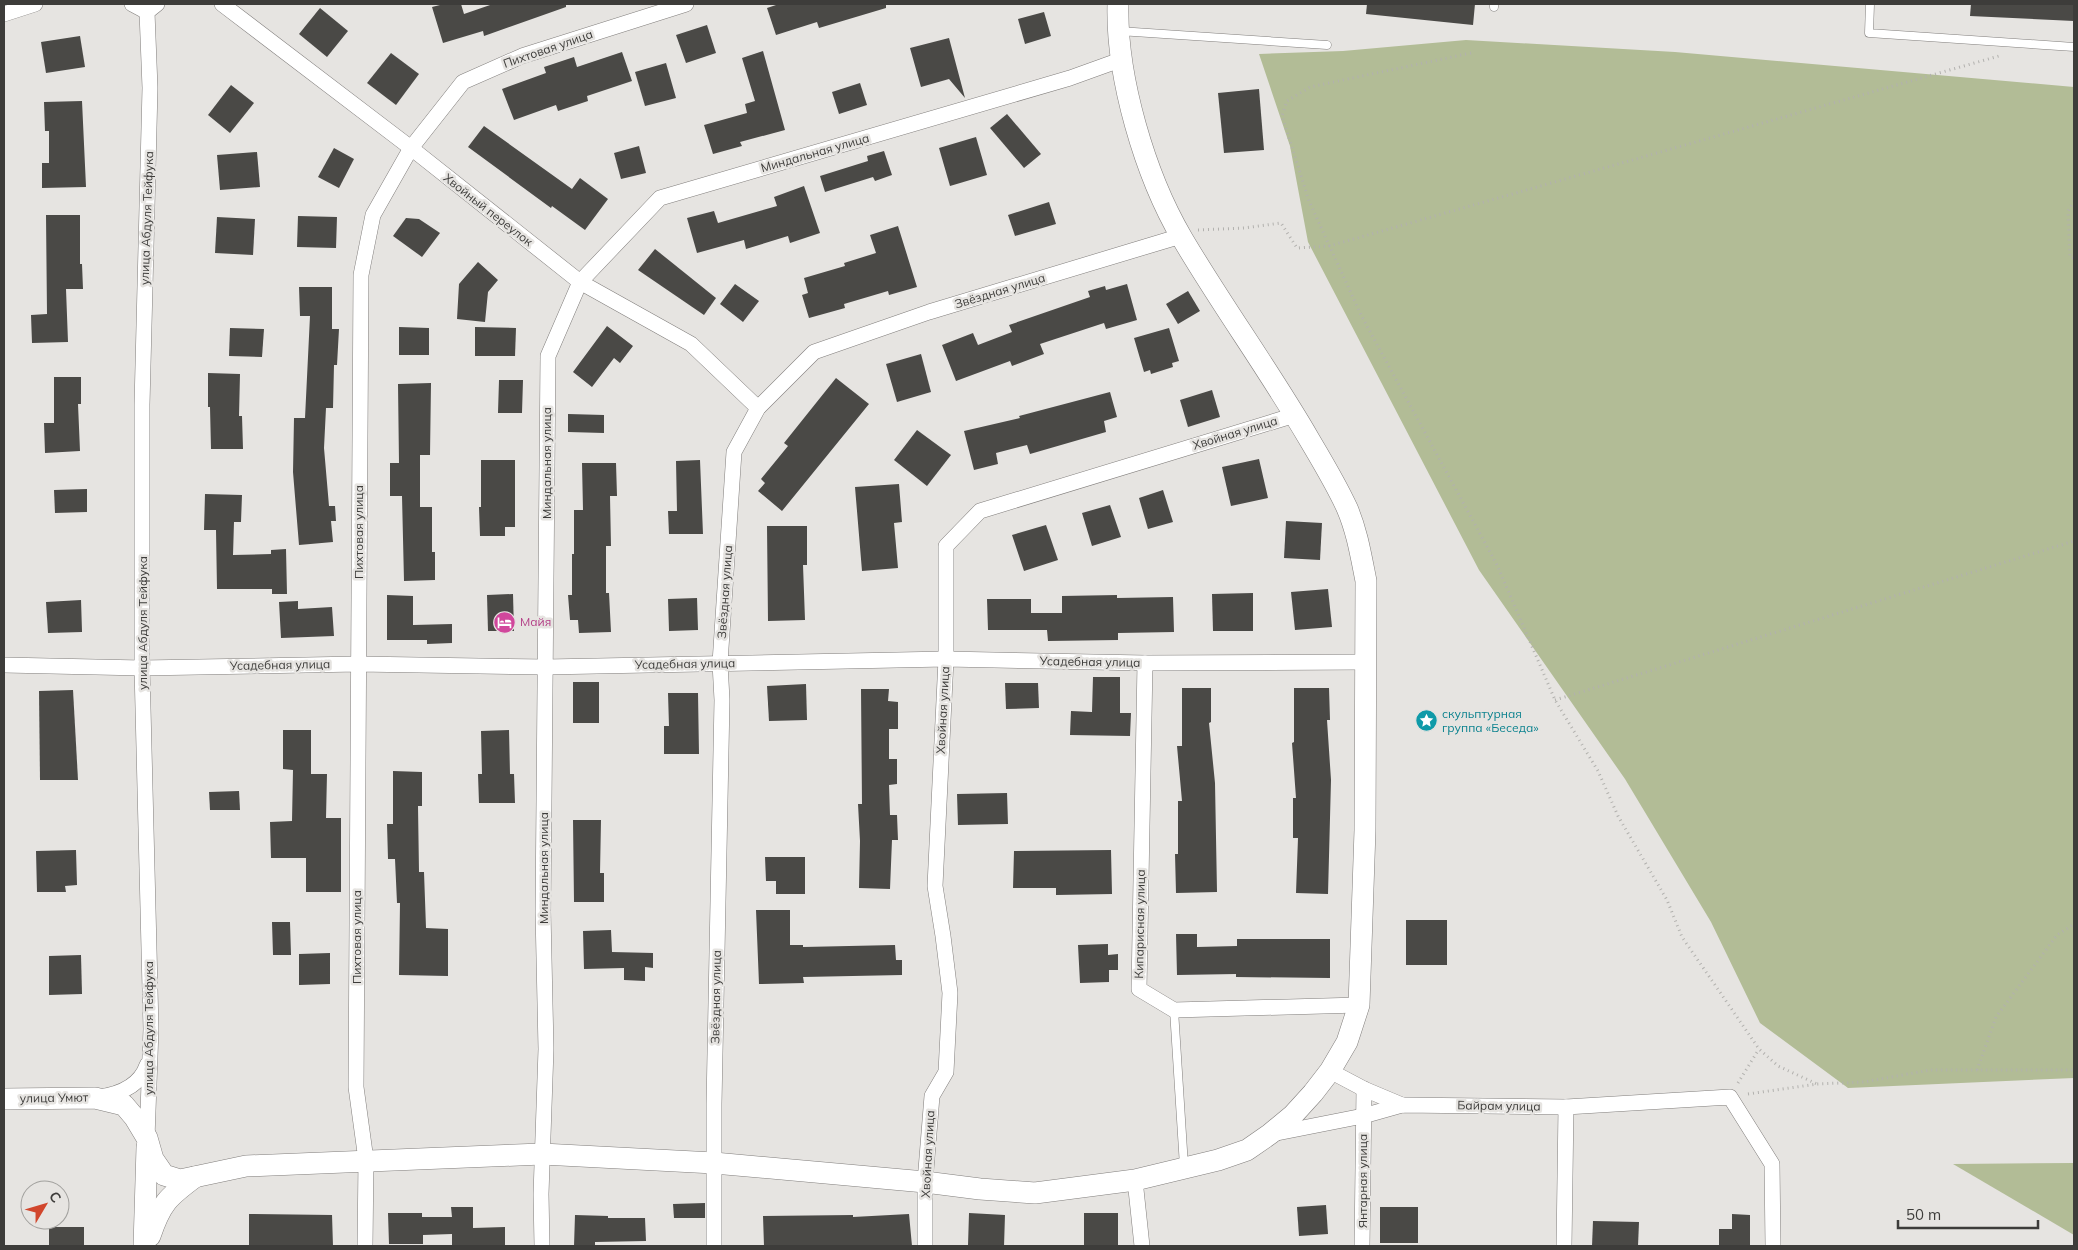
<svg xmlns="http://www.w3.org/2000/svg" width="2078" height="1250" font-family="Mulish,sans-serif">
  <rect width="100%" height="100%" fill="#e6e4e1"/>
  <g fill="#b2bc96">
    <path d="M1466,40l209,12 399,35v991l-226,10 -88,-65 -49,-101 -86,-143 -146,-209 -171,-328 -18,-96 -31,-92 84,-3z"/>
    <path d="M2074,1163v72l-121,-71z"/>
  </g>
  <g fill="#4a4946">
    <path d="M444,4h17l3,10 29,-10h73v3l-82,29 -1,-5 -40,12 -11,-36z"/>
    <path d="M779,4h107v4l-67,20 -2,-6 -41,13 -9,-27z"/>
    <path d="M1367,4h108l-2,21 -107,-11z"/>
    <path d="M1971,4h103v17l-104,-5z"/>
    <path d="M320,8l28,23 -21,26 -28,-23z"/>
    <path d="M1044,12l7,24 -26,8 -7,-25z"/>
    <path d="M707,25l9,28 -30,10 -10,-28z"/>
    <path d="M80,36l5,31 -39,6 -5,-31z"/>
    <path d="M949,38l16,60 -16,-19 -28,8 -11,-39z"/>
    <path d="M763,51l22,79 -45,12 2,4 -29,8 -9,-29 43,-12 -2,-9 10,-3 -13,-43z"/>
    <path d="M622,52l10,29 -45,15 1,5 -30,10 -2,-6 -42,15 -12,-31 44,-16 -2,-6 30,-10 3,10z"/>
    <path d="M391,53l28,21 -23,31 -29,-22z"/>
    <path d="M666,63l10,35 -31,8 -10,-34z"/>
    <path d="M860,83l7,22 -28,9 -7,-22z"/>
    <path d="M231,85l23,18 -24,30 -22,-18z"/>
    <path d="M1259,89l5,61 -40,3 -6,-60z"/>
    <path d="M82,101l4,86 -44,1v-25h7v-32h-4l-1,-29z"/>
    <path d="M1007,114l34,40 -17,14 -34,-40z"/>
    <path d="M484,126l88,63 8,-11 28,21 -23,31 -33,-24 -1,2 -83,-61z"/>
    <path d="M976,137l11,38 -37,11 -11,-38z"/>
    <path d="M639,146l7,27 -25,6 -7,-26z"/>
    <path d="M334,148l20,11 -15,29 -21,-11z"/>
    <path d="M884,151l8,24 -17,6 -2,-4 -48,15 -5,-16 48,-15 -1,-5z"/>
    <path d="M257,152l3,35 -40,3 -3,-35z"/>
    <path d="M804,186l16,47 -30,10 -2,-7 -42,13 -2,-9 -47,13 -10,-35 27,-7 4,12 59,-17 -3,-9z"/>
    <path d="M1049,202l7,22 -41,12 -7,-21z"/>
    <path d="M46,215h34v49h2l1,25h-17l2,53 -36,1 -1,-28 16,-1z"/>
    <path d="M298,216l39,1 -1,31 -39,-1z"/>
    <path d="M217,217l38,2 -2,36 -38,-2z"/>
    <path d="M406,218l13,1 21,14 -18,24 -29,-21z"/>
    <path d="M898,226l19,61 -28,8 -1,-4 -44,13 1,4 -36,10 -7,-23 6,-2 -4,-15 41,-12 -1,-3 32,-10 -6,-18z"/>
    <path d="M655,249l61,49 -12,17 -66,-45z"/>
    <path d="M478,262l20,18 -10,12 -3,30 -28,-3 2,-35z"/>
    <path d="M735,284l24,17 -16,21 -23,-18z"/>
    <path d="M1127,284l10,36 -31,9 -2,-6 -64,21 4,10 -32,12 -2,-5 -54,20 -14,-36 31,-12 5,12 34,-13 -3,-7 81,-28 -2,-6 17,-5 1,4z"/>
    <path d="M299,287h33v42h7l-2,36h-3l-1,43h-7l-2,40 5,58h6l1,15h-5l2,21 -34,3 -6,-73 1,-54h11l5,-102h-10z"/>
    <path d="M1188,291l12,20 -22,13 -12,-20z"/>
    <path d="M607,326l26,20 -13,17 -6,-5 -22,29 -19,-15z"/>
    <path d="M399,327l30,1v27h-30z"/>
    <path d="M475,327l41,1 -1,28h-40z"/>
    <path d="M230,328l34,1 -2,28 -33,-1z"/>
    <path d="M1169,328l10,33 -7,2 1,4 -22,7 -1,-4 -6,2 -10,-34z"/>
    <path d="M921,354l10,38 -34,10 -11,-38z"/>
    <path d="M208,373l32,1 -1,42h3l1,33h-32l-1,-42h-2z"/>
    <path d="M54,377h27v27h-3l2,47 -35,2 -1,-30h10z"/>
    <path d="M836,378l33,26 -87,107 -24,-20 7,-8 -4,-4 27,-33 -4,-3z"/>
    <path d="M499,380h24l-1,33h-24z"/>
    <path d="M431,383l-1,72h-10v52h12v45h3v28l-31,1 -2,-85h-12v-33h9l-1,-79z"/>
    <path d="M1212,390l8,27 -32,10 -8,-27z"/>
    <path d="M1110,392l7,25 -13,4 2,11 -76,22 -3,-9 -31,8 2,11 -24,6 -10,-39 56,-13 -1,-2z"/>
    <path d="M568,414l36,1v18l-36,-1z"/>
    <path d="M917,430l34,25 -24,31 -33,-26z"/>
    <path d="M1259,459l9,39 -37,8 -9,-39z"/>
    <path d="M481,460h34v67h-10v9h-25l-1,-29h2z"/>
    <path d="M700,460l3,74h-34l-1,-23h9l-1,-50z"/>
    <path d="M582,463h34l1,33h-7l1,50h-5v47h3l2,39 -32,1 -1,-13h-8l-2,-25h4v-41h2v-44h9z"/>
    <path d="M899,484l3,38 -8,1 4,45 -36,3 -7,-84z"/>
    <path d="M87,489v23l-32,1 -1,-23z"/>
    <path d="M1163,490l10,32 -25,7 -9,-31z"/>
    <path d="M205,494l37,1 -1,27h-7l-1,33 38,-1v-4l15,-1 1,45h-15v-5h-55l-1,-59h-12z"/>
    <path d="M1110,505l11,32 -29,9 -10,-33z"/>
    <path d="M1286,521l36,2 -2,37 -36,-2z"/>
    <path d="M1046,525l12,35 -34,11 -12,-36z"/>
    <path d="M767,526h40v39h-4l2,55 -37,1z"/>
    <path d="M1328,589l4,38 -37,3 -4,-38z"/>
    <path d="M1253,593v38h-40l-1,-37z"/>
    <path d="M513,594l1,37h-26l-1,-36z"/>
    <path d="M387,595l26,1v29l39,-1v19l-25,1v-4h-40z"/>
    <path d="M1117,595v3l56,-1 1,35 -56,1v7l-70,1 -1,-11h-59l-1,-31h44v14h31v-17z"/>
    <path d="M697,598l1,32 -29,1 -1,-32z"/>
    <path d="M81,600l1,32 -34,1 -2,-31z"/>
    <path d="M298,601v8l34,-2 2,29 -53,2 -2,-36z"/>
    <path d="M1093,677h27v36h11l-1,23 -60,-1 1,-24 21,1z"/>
    <rect x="573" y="682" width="26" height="41"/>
    <path d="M1005,683h33l1,25 -33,1z"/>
    <path d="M806,684l1,36 -38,1 -2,-35z"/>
    <path d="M1182,688h29v34l-2,1 6,60 2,109 -41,1 -1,-39h3v-53h4l-5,-55h5z"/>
    <path d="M1294,688h35l1,32h-3l4,60 -3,114 -32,-1 2,-55h-5v-40h3l-4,-55 2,-1z"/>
    <path d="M861,689h28l-1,12 10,1v27h-9v30h8v25l-8,1 1,30h7l1,25h-6l-2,49 -31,-1 1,-47 -2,-37h4z"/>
    <path d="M73,690l5,90h-38l-1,-89z"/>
    <path d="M668,693h30l1,61h-35v-28h5z"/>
    <path d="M283,730h28v44h16l-1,44h15v74h-35v-34h-35l-1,-36 22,-1 1,-51 -10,-1z"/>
    <path d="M509,730l1,44h4l1,29h-36l-1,-29h4l-1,-43z"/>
    <path d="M393,771l29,1v34h-4l1,66h5l2,56 22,1v47l-49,-1 1,-72h-3l-2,-44h-7l-1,-35h6z"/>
    <path d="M239,791l1,19h-30l-1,-18z"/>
    <path d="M1007,793l1,31 -50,1 -1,-31z"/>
    <path d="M573,820h28l-1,53h4v29h-30z"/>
    <path d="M76,850l1,35 -12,1 1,6h-29l-1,-41z"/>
    <path d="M1111,850l1,44 -56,1v-7h-43l1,-37z"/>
    <path d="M765,857h40v37h-29v-13h-10z"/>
    <path d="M756,910h34v35h13v2l92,-2 1,15h6v15l-99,2 1,6 -45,1z"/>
    <rect x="1406" y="920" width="41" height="45"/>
    <path d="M272,922h18l1,33h-18z"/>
    <path d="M611,930l1,22 41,1v15l-8,-1v14l-21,-1v-12l-40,1 -1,-38z"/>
    <path d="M1176,934h21v13l40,-1v-7h93v39l-94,-1v-3l-59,1z"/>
    <path d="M1108,944v11l10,-1v16h-9v12l-29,1 -2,-38z"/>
    <path d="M330,953v31l-31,1v-31z"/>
    <path d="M81,955l1,39 -33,1v-39z"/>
    <path d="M705,1203v15h-31l-1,-14z"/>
    <path d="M1326,1205l2,29 -29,2 -2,-29z"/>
    <path d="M451,1207h22v21l32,-1v19h-53v-12l-29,1v9h-34l-1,-31h34v4h30z"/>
    <rect x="1380" y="1207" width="38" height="36"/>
    <path d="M969,1213l36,2 -1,31h-36z"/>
    <rect x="1084" y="1213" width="34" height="33"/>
    <path d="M249,1214l83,1 1,31h-84z"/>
    <path d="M909,1214l3,32h-148l-1,-30 90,-1v2z"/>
    <path d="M1732,1214l18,1v31h-31v-17h13z"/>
    <path d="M575,1215l33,1v2h37l1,23 -51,1v4h-21z"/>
    <path d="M1593,1221l46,1 -1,24h-46z"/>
    <rect x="49" y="1227" width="35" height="19"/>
  </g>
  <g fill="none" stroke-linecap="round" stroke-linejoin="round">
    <defs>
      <g id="lane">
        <path d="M1870,4l-1,29 205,14"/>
        <path d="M1494,7v-3"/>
        <path d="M1119,31l208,14"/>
        <path d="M1174,1010l10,156"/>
      </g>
      <g id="street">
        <path d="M132,4l15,8"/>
        <path d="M222,4l189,144 169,134 111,62 67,64"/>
        <path d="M4,14l31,-10"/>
        <path d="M1145,663l-6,326 35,21 185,-5"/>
        <path d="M4,665l138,3 216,-4 188,3 400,-8 199,4 222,-1"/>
        <path d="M1330,1071l34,18 38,16"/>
        <path d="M99,1097c21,-3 41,-11 48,-32"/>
        <path d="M1272,1134l91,-18 39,-11 164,2 164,-10 42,67 1,82"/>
        <path d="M147,1138l4,-109 -9,-361v-263l8,-317 -3,-76 10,-8"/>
        <path d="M1135,1180l7,66"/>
        <path d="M365,1246l1,-86 -10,-73 5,-812 12,-60 38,-67 52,-66 59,-26 164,-52"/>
        <path d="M542,1246l-1,-52 5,-145 -3,-137 5,-556 32,-74 80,-84 410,-120 50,-18"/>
        <path d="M714,1246v-142l8,-404 -2,-37 14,-211 24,-44 56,-56 115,-40 252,-76"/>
        <path d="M925,1246v-64l7,-86 14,-24 4,-79 -7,-57 -8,-50 11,-227v-113l34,-35 315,-96"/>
        <path d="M1362,1246l2,-157"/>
        <path d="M1564,1246l2,-139"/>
      </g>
      <g id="secondary">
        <path d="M4,1099l91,-1 29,7 11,13 12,20 6,21 11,16 16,5 66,-14 296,-12 172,9 211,19 55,7 55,4 100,-13 83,-20 29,-10 23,-16 23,-19 20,-22 17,-22 17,-29 12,-37 6,-175 1,-249c-5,-25 -9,-50 -19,-73 -11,-24 -25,-47 -38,-69 -40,-69 -87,-133 -127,-201 -37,-63 -66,-161 -64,-234"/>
        <path d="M150,1236c11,-33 18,-39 45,-59"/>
        <path d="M144,1246l3,-99"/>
      </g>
    </defs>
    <use href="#lane" stroke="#817e7c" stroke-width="9"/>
    <use href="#street" stroke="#817e7c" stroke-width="16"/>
    <use href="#secondary" stroke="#817e7c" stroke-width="22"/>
    <g stroke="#b2b1ae" stroke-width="3" stroke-dasharray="1 4" stroke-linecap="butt">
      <path d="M1471,53l-161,34 -23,14 -5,15 27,85 52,114 136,250 58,135 43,71 20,45 49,84 15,37 77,112 19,17 39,18"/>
      <path d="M2074,201l-6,10 2,46 4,1"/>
      <path d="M1198,230l46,-2 37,-5 16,25 32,-2 670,-190"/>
      <path d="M1555,700l519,-159"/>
      <path d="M1977,1070l19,-53 61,-82 17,-11"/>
      <path d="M1738,1083l21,-34"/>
      <path d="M1748,1094l69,-10 47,-2 66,-12h144"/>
    </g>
    <use href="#lane" stroke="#fff" stroke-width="8"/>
    <use href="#street" stroke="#fff" stroke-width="15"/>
    <use href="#secondary" stroke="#fff" stroke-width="21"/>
  </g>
  <defs>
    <symbol id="hotel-disc" viewBox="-11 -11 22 22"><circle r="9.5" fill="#d1479c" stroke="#e6e4e1"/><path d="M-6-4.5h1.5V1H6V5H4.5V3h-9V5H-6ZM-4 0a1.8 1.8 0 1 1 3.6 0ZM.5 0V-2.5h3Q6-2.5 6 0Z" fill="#fff"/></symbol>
    <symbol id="sight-disc" viewBox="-11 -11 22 22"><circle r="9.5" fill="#0f9aa8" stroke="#e6e4e1"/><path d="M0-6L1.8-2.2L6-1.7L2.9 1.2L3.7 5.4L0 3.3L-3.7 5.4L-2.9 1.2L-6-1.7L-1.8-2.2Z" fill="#fff"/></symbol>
  </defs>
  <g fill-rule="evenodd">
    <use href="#hotel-disc" x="492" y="610" width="25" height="25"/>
    <use href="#sight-disc" x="1414" y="708" width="25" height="25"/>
  </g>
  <g text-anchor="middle" stroke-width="5" stroke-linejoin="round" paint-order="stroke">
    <g font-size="12" fill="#3d3c3a" stroke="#e6e4e1">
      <text transform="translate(548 49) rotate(-19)" y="4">Пихтовая улица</text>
      <text transform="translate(815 153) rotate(-16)" y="4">Миндальная улица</text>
      <text transform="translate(488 210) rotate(38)" y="4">Хвойный переулок</text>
      <text transform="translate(147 218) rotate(-88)" y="4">улица Абдуля Тейфука</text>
      <text transform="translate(1000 291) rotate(-17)" y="4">Звёздная улица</text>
      <text transform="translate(1235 433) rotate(-17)" y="4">Хвойная улица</text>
      <text transform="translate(547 463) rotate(-90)" y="4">Миндальная улица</text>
      <text transform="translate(359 532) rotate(-90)" y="4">Пихтовая улица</text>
      <text transform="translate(725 592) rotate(-86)" y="4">Звёздная улица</text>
      <text transform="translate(143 623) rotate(-90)" y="4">улица Абдуля Тейфука</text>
      <text transform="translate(1090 662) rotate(1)" y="4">Усадебная улица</text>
      <text transform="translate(685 664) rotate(-1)" y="4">Усадебная улица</text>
      <text transform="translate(280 665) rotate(-1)" y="4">Усадебная улица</text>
      <text transform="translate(943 710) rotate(-87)" y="4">Хвойная улица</text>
      <text transform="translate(544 868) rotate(-90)" y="4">Миндальная улица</text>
      <text transform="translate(1140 924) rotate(-89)" y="4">Кипарисная улица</text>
      <text transform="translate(357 937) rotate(-90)" y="4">Пихтовая улица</text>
      <text transform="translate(716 997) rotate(-89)" y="4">Звёздная улица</text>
      <text transform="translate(149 1028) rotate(-90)" y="4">улица Абдуля Тейфука</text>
      <text transform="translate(54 1098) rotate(-1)" y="4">улица Умют</text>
      <text transform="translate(1499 1106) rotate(1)" y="4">Байрам улица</text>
      <text transform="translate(928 1154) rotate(-87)" y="4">Хвойная улица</text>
      <text transform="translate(1363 1181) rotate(-90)" y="4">Янтарная улица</text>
    </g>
    <g font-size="12" fill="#b23c85" stroke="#e6e4e1" text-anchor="start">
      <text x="520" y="626">Майя</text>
    </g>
    <g font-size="12" fill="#0d838f" stroke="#e6e4e1" text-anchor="start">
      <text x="1442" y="718">скульптурная<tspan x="1442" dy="14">группа «Беседа»</tspan></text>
    </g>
  </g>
  <rect width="2078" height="1250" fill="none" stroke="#3d3c3a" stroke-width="10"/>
  <g transform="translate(45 1205) rotate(52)"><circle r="24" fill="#e6e4e1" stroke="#a2a19e"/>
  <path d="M0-4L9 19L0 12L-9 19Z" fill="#d1462c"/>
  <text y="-8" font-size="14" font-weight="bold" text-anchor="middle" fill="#3d3c3a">С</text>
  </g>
  <path d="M1898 1220v8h140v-8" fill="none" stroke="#3d3c3a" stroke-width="2.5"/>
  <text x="1906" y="1220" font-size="15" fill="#3d3c3a" stroke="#e6e4e1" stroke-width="4" paint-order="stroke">50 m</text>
</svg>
